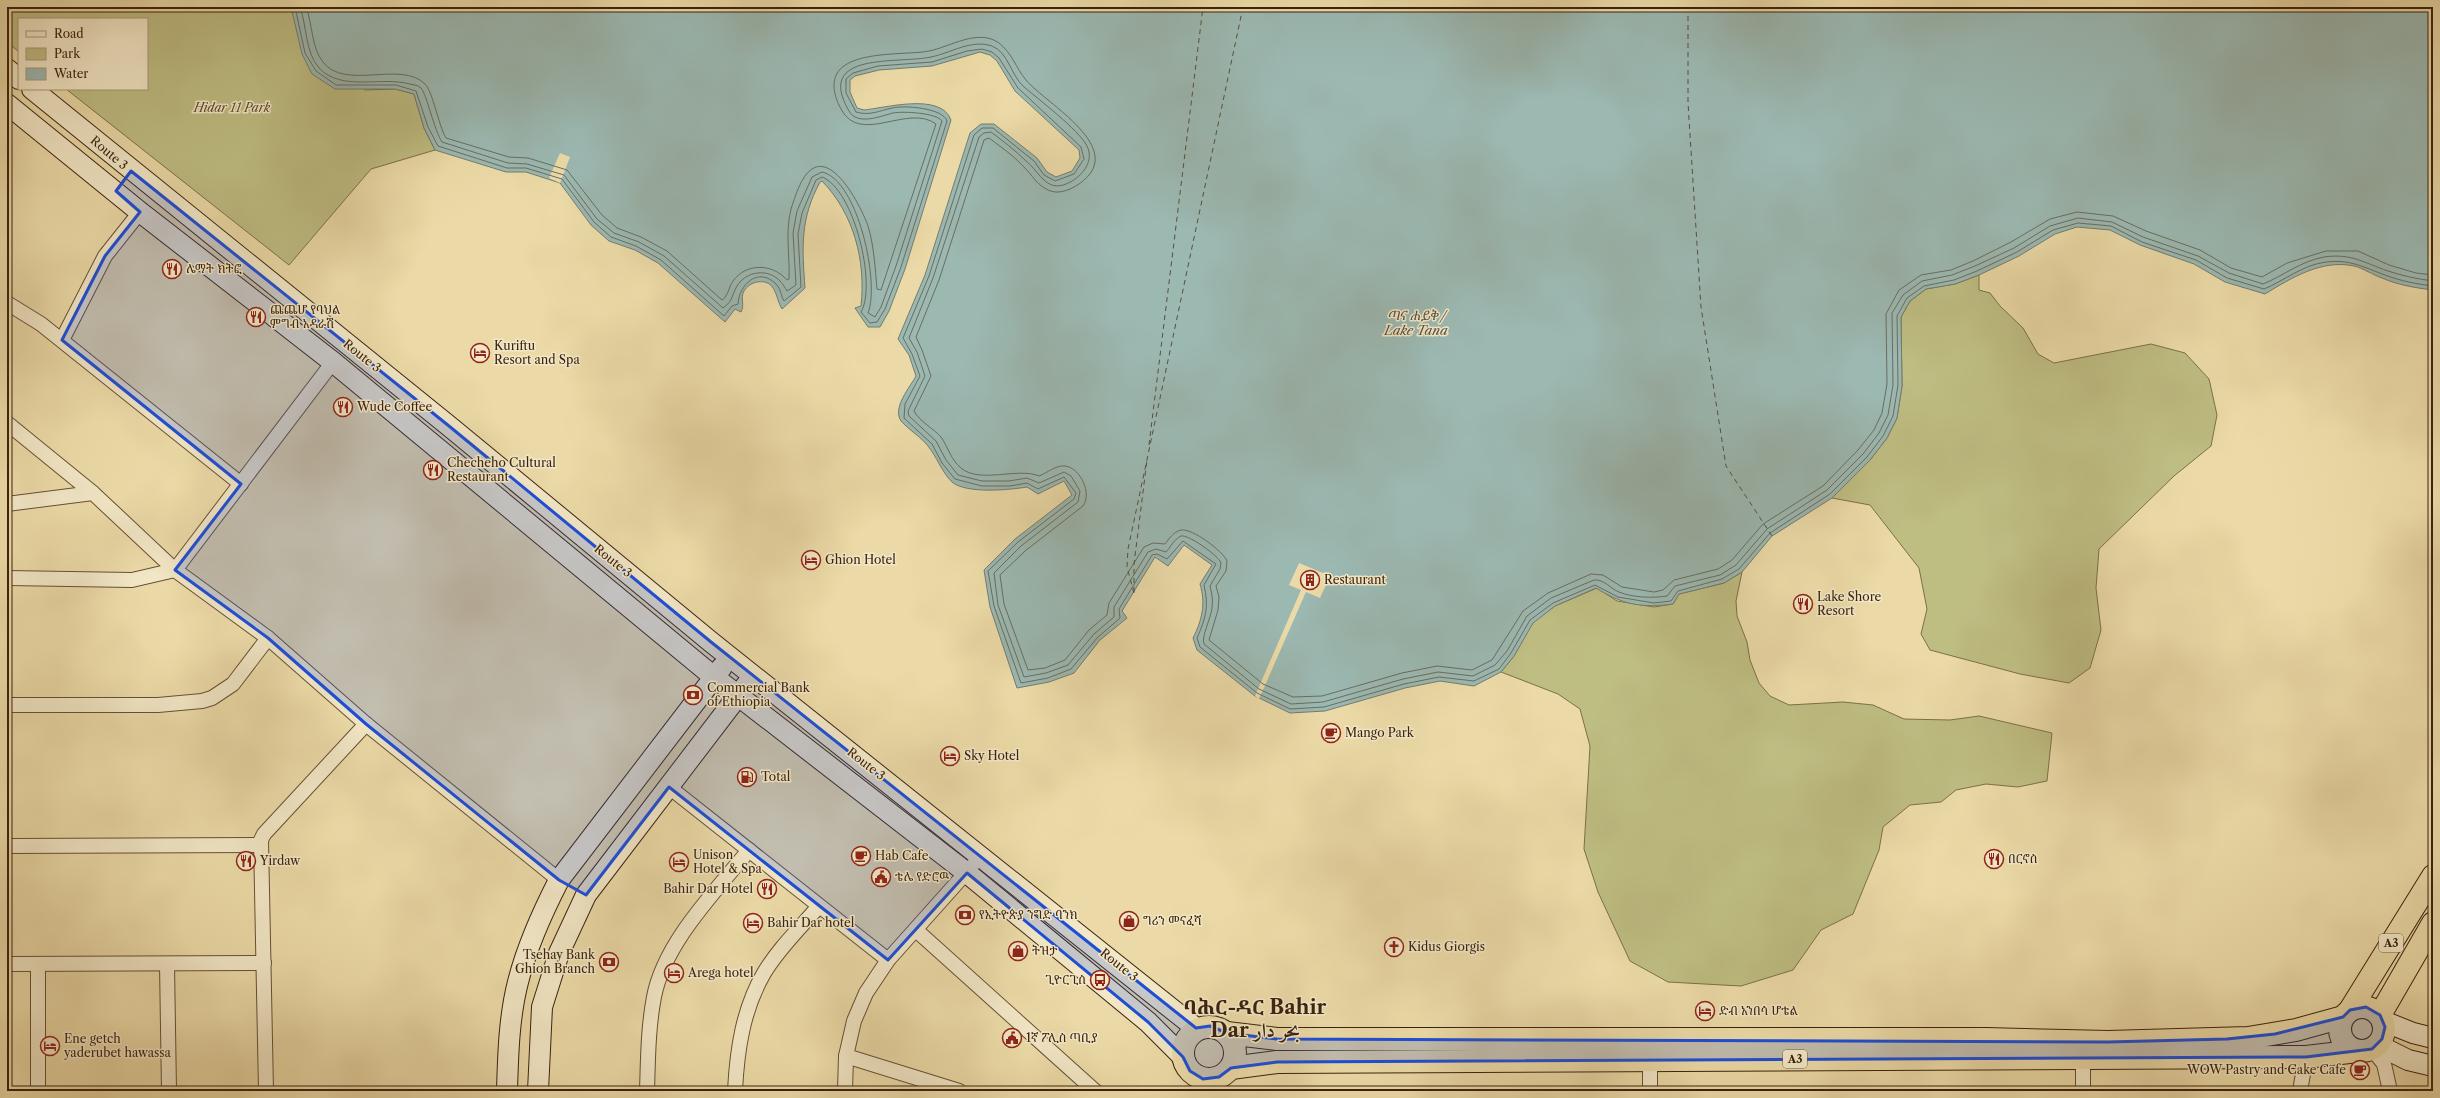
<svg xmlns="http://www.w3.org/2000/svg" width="2440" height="1098" font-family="'Libre Caslon Text',Amiri,'Noto Serif Ethiopic',serif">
  <rect width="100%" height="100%" fill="#ebdaa7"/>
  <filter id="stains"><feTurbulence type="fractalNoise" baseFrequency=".005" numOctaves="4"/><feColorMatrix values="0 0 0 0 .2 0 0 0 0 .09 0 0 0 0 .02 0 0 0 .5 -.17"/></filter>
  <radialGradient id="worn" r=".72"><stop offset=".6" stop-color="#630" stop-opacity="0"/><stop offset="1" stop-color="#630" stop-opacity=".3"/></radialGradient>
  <g fill="#bebd82" stroke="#7c7048">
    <path d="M7,7h284l3,9 71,74 30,-1 19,5 10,34 11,22 -64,19 -82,96 -223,-176h81v-70h-128v33l-12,-10z"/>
    <path d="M1979,275v15l11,3 10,13 23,22 15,26 16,9 97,-19 34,9 24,26 8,36 -6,31 -37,30 -75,73 -3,39 5,42 -11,38 -21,15 -49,-9 -90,-24 -9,-16 6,-25 -8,-41 -49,-63 -38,-7 38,-38 17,-22 10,-20 5,-32 -1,-69 9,-16 16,-12 29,-5z"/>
    <path d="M1742,572l-6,29 1,15 10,26 3,18 9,23 11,13 19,9 54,-3 30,3 31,14 46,1 29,-4 73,17 -5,48 -29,6 -32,-3 -30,6 -15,12 -31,3 -27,22 -4,23 -26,64 -32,16 -28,40 -52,16 -73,-4 -38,-21 -32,-69 -14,-43 6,-103 -10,-37 -22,-15 -57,-22 13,-16 18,-33 23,-17 42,-18 20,13 37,6 19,-3 6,-10 45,-11z"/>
  </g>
  <path fill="#9bb8b1" stroke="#747c70" d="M291,7h2142v283c-17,-2 -35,-5 -51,-12 -9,-3 -19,-10 -28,-12 -32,-7 -63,12 -89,28l-40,-12 -31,-18 -54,-19 -30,-15 -33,-3 -22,7 -36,22 -40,19 -24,9 -29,5 -16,12 -9,16 1,69 -5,32 -10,20 -17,22 -38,38 -60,38 -30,36 -18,11 -45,11 -6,10c-31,4 -50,1 -77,-16l-41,18 -22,17 -19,33 -13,16 -27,14 -34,-5 -35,7 -80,23 -35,2 -35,-17 -58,-46 -4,-12c9,-18 13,-34 7,-54l12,-19 -28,-20 -16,21 -13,-9 -33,54 5,7 -27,22 -26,33 -25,9 -32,6 -27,-81 -6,-37 31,-31 57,-44 -8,-14 -26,13 -11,-7c-18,3 -61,7 -75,-5 -11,-11 -15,-25 -24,-36 -7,-9 -19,-16 -27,-25 -9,-13 9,-34 15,-45l-7,-21 -11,-16 27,-64 45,-142 11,-9h13l43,34 10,14 9,5 16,-6 8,-13 -1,-8 -64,-59 -18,-30 -7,-6 -10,-3 -48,14 -53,4 -24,6 -5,4v12l7,16 7,2c21,-2 77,-18 87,10l-46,149 -16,42 -9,16h-12l-13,-19 6,-2c5,-45 -7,-92 -39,-125l-2,1c-20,37 -18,65 -15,106l-23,21c-7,-11 -5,-30 -25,-27 -5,1 -10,4 -13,9 -4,7 1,14 -3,21l-6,-3 -10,13 -67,-59 -23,-13 -26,-9 -18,-16 -31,-42 -34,-11h-20l-71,-22 -11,-22 -10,-34 -19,-5h-60l-23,-15 -10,-20z"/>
  <g fill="#ebdaa7">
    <path d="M560,153l10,4 -10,26 -11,-5z"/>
    <path d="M1299,563l31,13 -10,22 -14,-6 -47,107 -4,-3 46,-106 -12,-5z"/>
  </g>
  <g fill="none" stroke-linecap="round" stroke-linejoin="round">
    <g stroke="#6a6d60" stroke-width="1">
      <path d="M295,7l10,46 11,18 20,14h60l20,6 12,36 10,19 69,22h19l36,11 32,43 17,15 25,9 25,14 63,56 8,-10 6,-2c1,-19 20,-38 38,-20 5,5 5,12 8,17l17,-14 -3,-53 4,-21 14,-33 6,-3c32,12 55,108 39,135l9,11 7,-1 8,-13 16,-42 46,-146c-4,-13 -43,-16 -55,-13 -13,3 -23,8 -36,4l-10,-19v-14l7,-6 25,-7 54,-4 35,-11 15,-2 10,3 7,6 19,30 63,59 3,12 -10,15 -19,7 -11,-6 -10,-14 -41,-33h-11l-8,7 -45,141 -26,62 9,16 8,22 -15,28 -1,14 28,26 10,19 13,16 27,7h28l17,-3 11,6 26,-12 12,16 -2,6 -56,43 -30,29 6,35 27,77 27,-5 23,-9 26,-31 23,-20 -1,-9 33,-54 5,-1 10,5 16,-18 33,23 -12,21c5,21 2,33 -7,53l3,9 57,46 33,16 34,-2 80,-23 35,-7 35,4 25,-12 12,-16 19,-33 23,-17 42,-18 23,12 36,6 17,-2 7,-10 44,-12 17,-10 31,-36 60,-39 37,-37 16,-21 10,-20 5,-31 -1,-69 10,-18 17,-12 30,-6 23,-9 40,-19 36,-22 25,-7 33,3 31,16 54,18 31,18 37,11c20,-8 38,-24 62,-27 24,-3 37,5 59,13 16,6 31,9 48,11"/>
      <path d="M300,7c7,19 5,45 19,61 23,24 62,8 91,16 4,1 8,1 11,4 6,7 13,42 21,54l66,21 19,1 37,11 33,44 17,14 25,9 25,14 59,52c11,-8 8,-12 14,-22 9,-15 31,-18 43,-5 3,3 5,7 7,10l9,-6 -3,-52 4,-22 15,-34 10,-5c36,8 58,111 46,141l7,4 6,-10 15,-41 46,-145c-5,-8 -39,-10 -49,-8 -12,3 -36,13 -44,-2 -35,-60 49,-47 82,-54 20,-4 40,-18 61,-11 16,6 19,29 31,40 15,13 56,44 64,60 7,14 -3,28 -15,35 -25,15 -31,-8 -46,-20 -11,-11 -23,-20 -35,-29l-7,1 -5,4 -46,141 -24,60 8,14 8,24 -17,35 1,5 27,25 10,19 12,15 24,6h27l18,-3 12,5 25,-11 7,4 9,15 -2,11 -57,44 -27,27 4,32 26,72 22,-4 22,-8 26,-31 20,-17v-10l34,-55 8,-3 10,3c4,-4 8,-13 15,-16 7,-2 38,20 40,27l-1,6 -10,17c2,8 3,13 2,22 -1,10 -11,29 -8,36l55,45 32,15 32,-2 80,-23 35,-7 35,4 22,-11 12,-14 20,-35 24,-18 43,-18c10,-1 17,9 25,12 14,6 35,6 48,4l8,-10 45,-11 16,-10 31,-36 60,-39 36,-36 16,-21 9,-18 5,-30 -1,-72 11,-18 19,-14 30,-6 23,-9 39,-18 36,-22 28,-8 34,4 31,15 55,19 31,17 34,11c20,-8 38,-23 61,-27 28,-4 40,6 64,14 15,5 29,8 45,10"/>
      <path d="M306,7c7,18 5,40 17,55 22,29 78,-2 102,22 8,8 13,40 21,54l63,19 19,1 39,12 35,45 15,13 24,9 26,14 55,49c7,-5 6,-12 11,-19 13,-18 39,-18 54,-1l2,-1c1,-24 -4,-46 2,-70 4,-12 10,-33 21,-40 23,-15 50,40 56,57 6,20 7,41 9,63l4,1 55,-166c-28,-21 -76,22 -95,-15 -4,-7 -7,-16 -7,-23 -1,-38 71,-30 95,-35 21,-4 49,-23 70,-8 13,10 17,25 27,37 20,24 104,69 53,104 -9,6 -21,11 -31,6 -12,-6 -15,-14 -24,-23 -10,-11 -23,-20 -35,-29l-5,2 -45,140 -23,57 6,13 9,26 -17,35c6,11 19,17 27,26 7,10 10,23 20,31 18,16 58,-1 78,8 8,-3 17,-11 26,-10 16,2 27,28 18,40l-58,45 -25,24 4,29 24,66 17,-2 20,-8 24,-30 18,-15 2,-12 35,-56 9,-4 12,1c4,-5 8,-12 16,-14 11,-2 42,21 46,31l-1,10 -10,15 3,11 -1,13 -9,30 54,44 30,13 29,-1 80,-23 35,-7 35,4 20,-10 31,-49 25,-18 43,-19 12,1 19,12 32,5 9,-2 11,-10 44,-11 14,-9 31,-36 60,-38 35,-36 16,-20 8,-17 5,-29 -1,-70 13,-24 22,-15 30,-5 22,-9 38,-19 39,-23 27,-7 36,4 33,15 54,19 31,18 31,9 25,-14 39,-12h32l31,14 27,8 17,2"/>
    </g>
    <g stroke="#574f40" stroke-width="1" stroke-dasharray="5 4" stroke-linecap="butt">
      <path d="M1688,7v96l13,204 25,159 46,70"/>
      <path d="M1149,445l54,-438"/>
      <path d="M1134,592v-28l13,-104"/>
      <path d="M1134,593l-7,-26 1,-18 115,-542"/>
    </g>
    <defs>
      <g id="street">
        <path d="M7,303l34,21 200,160"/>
        <path d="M62,340l43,-84 35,-44"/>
        <path d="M7,423l86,70 82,77 93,68 98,86 193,156"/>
        <path d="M7,504l86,-11"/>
        <path d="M7,578l125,2 43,-10 158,-208"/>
        <path d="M7,705h151l44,-4 10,-3 21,-14 35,-46"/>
        <path d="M669,787l219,173"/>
        <path d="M7,846l254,-1"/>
        <path d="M916,930l179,161"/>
        <path d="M7,964l257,-1"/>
        <path d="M38,964v127"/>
        <path d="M167,964l2,127"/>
        <path d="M2372,1049l12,15 6,27"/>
        <path d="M2083,1051v40"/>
        <path d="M846,1056l113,35"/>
        <path d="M1650,1060v31"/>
        <path d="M266,1091l-5,-251 3,-6 102,-110"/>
        <path d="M647,1091c1,-31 1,-63 7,-94 10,-54 61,-105 95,-147"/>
        <path d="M735,1091c2,-41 8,-82 29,-118 14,-24 37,-46 55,-67"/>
        <path d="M845,1091l1,-35 8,-35 12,-28 22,-33 84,-94"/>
        <path d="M2300,1091l6,-34"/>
      </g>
      <g id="secondary">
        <path d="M7,69l12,10"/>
        <path d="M32,89l417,337 262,216 486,387"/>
        <path d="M7,104l133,108 193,150 381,315 253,196 181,149 35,35"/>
        <path d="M2383,1021l30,12 20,5"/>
        <path d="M2378,1045l30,15 25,6"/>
        <path d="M507,1091c1,-36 2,-74 11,-109 9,-36 24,-69 41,-102l163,-213"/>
        <path d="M538,1091l4,-84 17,-54 27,-58 161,-211"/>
      </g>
      <g id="highway">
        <circle cx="2362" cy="1029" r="22"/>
        <path d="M2350,1010l83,-134"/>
        <path d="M2380,1015l53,-92"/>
        <circle cx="1209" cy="1053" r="26"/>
        <path d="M1227,1033l50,6h709l122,3 140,-4 48,-8 47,-13"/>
        <path d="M1231,1068l46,-6 1029,-5 52,-6"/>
      </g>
    </defs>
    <use href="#street" stroke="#665035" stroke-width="16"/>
    <use href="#secondary" stroke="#3a220f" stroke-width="22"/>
    <use href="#highway" stroke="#3a220f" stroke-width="24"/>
    <use href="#street" stroke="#f2e7c6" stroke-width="14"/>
    <use href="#secondary" stroke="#f2e7c6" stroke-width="20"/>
    <use href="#highway" stroke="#ebdaa7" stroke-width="22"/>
  </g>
  <path fill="#1d4ed8" fill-opacity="0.2" stroke="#1d4ed8" stroke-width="3" stroke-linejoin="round" d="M131,171l318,255 262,216 485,386 14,-2 17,7 50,6 831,3 119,-3 48,-5 68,-17 7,-7 16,-3 14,8 5,12 -3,12 -10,10 -66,8 -1029,5 -46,6 -12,9 -16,2 -13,-8 -7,-14 -35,-35 -181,-149 -79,87 -219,-173 -83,108 -27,-15 -193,-156 -98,-86 -93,-68 66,-86 -179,-144 43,-84 35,-44 -24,-21z"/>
  <defs>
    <symbol id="restaurant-ring" viewBox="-11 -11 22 22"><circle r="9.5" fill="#f2e7c6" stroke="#8f2418" stroke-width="1.5"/><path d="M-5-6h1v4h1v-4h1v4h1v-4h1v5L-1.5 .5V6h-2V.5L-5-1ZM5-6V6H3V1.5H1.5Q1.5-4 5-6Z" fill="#8f2418"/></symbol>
    <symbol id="hotel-ring" viewBox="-11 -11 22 22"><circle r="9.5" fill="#f2e7c6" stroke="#8f2418" stroke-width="1.5"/><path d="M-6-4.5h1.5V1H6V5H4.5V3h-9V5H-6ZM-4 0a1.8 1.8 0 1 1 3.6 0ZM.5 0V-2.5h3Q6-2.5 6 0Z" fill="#8f2418"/></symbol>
    <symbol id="building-ring" viewBox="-11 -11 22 22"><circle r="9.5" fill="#f2e7c6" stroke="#8f2418" stroke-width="1.5"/><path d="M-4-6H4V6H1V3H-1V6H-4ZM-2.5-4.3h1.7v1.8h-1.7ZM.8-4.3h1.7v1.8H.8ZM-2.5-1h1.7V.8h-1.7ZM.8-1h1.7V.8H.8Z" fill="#8f2418"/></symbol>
    <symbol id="bank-ring" viewBox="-11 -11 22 22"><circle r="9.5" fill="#f2e7c6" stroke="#8f2418" stroke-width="1.5"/><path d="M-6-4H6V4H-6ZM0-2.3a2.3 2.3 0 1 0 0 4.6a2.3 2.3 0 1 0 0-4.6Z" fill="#8f2418"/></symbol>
    <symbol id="cafe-ring" viewBox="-11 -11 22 22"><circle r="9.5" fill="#f2e7c6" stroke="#8f2418" stroke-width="1.5"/><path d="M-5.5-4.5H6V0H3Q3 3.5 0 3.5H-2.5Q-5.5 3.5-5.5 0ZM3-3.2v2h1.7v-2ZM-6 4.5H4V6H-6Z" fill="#8f2418"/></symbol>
    <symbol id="fuel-ring" viewBox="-11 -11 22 22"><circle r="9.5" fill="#f2e7c6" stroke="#8f2418" stroke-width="1.5"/><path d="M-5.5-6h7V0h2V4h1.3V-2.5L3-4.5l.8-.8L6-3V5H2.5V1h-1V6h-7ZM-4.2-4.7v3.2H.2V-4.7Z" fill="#8f2418"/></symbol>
    <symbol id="civic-ring" viewBox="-11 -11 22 22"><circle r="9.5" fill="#f2e7c6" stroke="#8f2418" stroke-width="1.5"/><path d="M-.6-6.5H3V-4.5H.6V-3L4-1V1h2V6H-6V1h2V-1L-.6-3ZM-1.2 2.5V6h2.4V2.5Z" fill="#8f2418"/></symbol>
    <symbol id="shop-ring" viewBox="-11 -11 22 22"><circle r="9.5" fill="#f2e7c6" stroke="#8f2418" stroke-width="1.5"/><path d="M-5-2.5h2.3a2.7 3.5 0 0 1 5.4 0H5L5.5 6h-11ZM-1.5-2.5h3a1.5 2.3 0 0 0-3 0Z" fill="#8f2418"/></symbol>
    <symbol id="church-ring" viewBox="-11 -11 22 22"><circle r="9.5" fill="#f2e7c6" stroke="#8f2418" stroke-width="1.5"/><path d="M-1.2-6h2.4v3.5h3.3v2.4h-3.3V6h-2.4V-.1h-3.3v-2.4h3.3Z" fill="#8f2418"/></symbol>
    <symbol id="bus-ring" viewBox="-11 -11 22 22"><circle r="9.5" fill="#f2e7c6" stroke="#8f2418" stroke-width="1.5"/><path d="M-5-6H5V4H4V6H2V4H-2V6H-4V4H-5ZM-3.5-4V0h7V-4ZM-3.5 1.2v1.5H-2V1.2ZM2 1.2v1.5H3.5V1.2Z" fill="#8f2418"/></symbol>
  </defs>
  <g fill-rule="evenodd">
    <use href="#restaurant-ring" x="161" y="258" width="22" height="22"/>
    <use href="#restaurant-ring" x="245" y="306" width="22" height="22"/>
    <use href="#hotel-ring" x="469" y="342" width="22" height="22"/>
    <use href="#restaurant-ring" x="332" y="396" width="22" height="22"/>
    <use href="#restaurant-ring" x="422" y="459" width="22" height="22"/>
    <use href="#hotel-ring" x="800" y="549" width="22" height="22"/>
    <use href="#building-ring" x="1299" y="569" width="22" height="22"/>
    <use href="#restaurant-ring" x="1792" y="593" width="22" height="22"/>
    <use href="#bank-ring" x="682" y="684" width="22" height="22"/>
    <use href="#cafe-ring" x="1320" y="722" width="22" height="22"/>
    <use href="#hotel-ring" x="939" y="745" width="22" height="22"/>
    <use href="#fuel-ring" x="736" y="766" width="22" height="22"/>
    <use href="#cafe-ring" x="850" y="845" width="22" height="22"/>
    <use href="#restaurant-ring" x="1983" y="848" width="22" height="22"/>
    <use href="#restaurant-ring" x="235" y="850" width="22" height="22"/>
    <use href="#hotel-ring" x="668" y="851" width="22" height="22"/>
    <use href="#civic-ring" x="870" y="866" width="22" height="22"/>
    <use href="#restaurant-ring" x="756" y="878" width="22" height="22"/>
    <use href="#bank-ring" x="954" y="904" width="22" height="22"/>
    <use href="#shop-ring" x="1118" y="910" width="22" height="22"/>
    <use href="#hotel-ring" x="742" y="912" width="22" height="22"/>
    <use href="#church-ring" x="1383" y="936" width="22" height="22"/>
    <use href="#shop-ring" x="1007" y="940" width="22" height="22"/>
    <use href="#bank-ring" x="598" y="951" width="22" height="22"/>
    <use href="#hotel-ring" x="663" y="962" width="22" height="22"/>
    <use href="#bus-ring" x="1089" y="969" width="22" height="22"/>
    <use href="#hotel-ring" x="1694" y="1000" width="22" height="22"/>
    <use href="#civic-ring" x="1001" y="1027" width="22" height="22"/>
    <use href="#hotel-ring" x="39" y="1035" width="22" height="22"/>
    <use href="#cafe-ring" x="2349" y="1059" width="22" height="22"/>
  </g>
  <g text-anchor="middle" stroke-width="3" stroke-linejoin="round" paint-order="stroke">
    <g fill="#f2e7c6" stroke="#715d46" stroke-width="1">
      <rect x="2379" y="934" width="24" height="18" rx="3"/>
      <rect x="1783" y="1050" width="24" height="18" rx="3"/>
    </g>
    <g font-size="11" font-weight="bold" fill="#3a220f">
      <text x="2391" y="947">A3</text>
      <text x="1795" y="1063">A3</text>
    </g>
    <g font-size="12" font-style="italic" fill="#5b492c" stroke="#f2e7c6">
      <text x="232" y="112">Hidar 11 Park</text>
    </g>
    <g font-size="12" fill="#3a220f" stroke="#f2e7c6">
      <text transform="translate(109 153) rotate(40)" y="4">Route 3</text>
      <text transform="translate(362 356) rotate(39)" y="4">Route 3</text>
      <text transform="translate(613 561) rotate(39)" y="4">Route 3</text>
      <text transform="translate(866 764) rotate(38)" y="4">Route 3</text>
      <text transform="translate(1119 965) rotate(39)" y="4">Route 3</text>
    </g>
    <g font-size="12" fill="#3a220f" stroke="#f2e7c6" text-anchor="start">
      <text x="186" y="273">ሌማት ክትፎ</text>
      <text x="270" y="314">ጨጨሆ የባህል<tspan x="270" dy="14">ምግብ አዳራሽ</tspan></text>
      <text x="494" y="350">Kuriftu<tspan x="494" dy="14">Resort and Spa</tspan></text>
      <text x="357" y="411">Wude Coffee</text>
      <text x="447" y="467">Checheho Cultural<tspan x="447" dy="14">Restaurant</tspan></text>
      <text x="825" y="564">Ghion Hotel</text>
      <text x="1324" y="584">Restaurant</text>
      <text x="1817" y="601">Lake Shore<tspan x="1817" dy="14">Resort</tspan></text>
      <text x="707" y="692">Commercial Bank<tspan x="707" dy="14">of Ethiopia</tspan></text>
      <text x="1345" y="737">Mango Park</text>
      <text x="964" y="760">Sky Hotel</text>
      <text x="761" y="781">Total</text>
      <text x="693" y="859">Unison<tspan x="693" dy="14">Hotel &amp; Spa</tspan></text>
      <text x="875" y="860">Hab Cafe</text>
      <text x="2008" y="863">በርኖስ</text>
      <text x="260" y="865">Yirdaw</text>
      <text x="895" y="881">ቴሌ የድሮዉ</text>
      <text x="753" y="893" text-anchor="end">Bahir Dar Hotel</text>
      <text x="979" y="919">የኢትዮጵያ ንግድ ባንክ</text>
      <text x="1143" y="925">ግሪን መናፈሻ</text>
      <text x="767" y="927">Bahir Dar hotel</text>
      <text x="1408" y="951">Kidus Giorgis</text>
      <text x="1032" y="955">ትዝታ</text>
      <text x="595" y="959" text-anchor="end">Tsehay Bank<tspan x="595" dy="14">Ghion Branch</tspan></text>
      <text x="688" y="977">Arega hotel</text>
      <text x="1086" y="984" text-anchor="end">ጊዮርጊስ</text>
      <text x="1719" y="1015">ድብ አንበሳ ሆቴል</text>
      <text x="1026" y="1042">1ኛ ፖሊስ ጣቢያ</text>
      <text x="64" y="1043">Ene getch<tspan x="64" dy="14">yaderubet hawassa</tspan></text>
      <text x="2346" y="1074" text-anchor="end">WOW Pastry and Cake Cafe</text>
    </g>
    <g font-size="13" font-style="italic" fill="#574f40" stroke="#f2e7c6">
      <text x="1416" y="320">ጣና ሐይቅ /<tspan x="1416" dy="15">Lake Tana</tspan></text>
    </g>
    <g font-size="20" font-weight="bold" fill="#3a220f" stroke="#f2e7c6">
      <text x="1255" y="1014">ባሕር-ዳር Bahir<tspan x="1255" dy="23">Dar بحر دار</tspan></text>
    </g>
  </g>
  <rect width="2440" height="1098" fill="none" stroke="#ebdaa7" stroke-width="24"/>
  <rect x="8" y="8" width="2424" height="1082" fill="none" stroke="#3a220f" stroke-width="2"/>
  <rect x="12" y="12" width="2416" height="1074" fill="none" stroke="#3a220f"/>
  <rect x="18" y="18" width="130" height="72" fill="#f2e7c6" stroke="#a8987d"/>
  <rect x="26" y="31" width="20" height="6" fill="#f2e7c6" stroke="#a8987d"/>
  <text x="54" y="38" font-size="12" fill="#3a220f">Road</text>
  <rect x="26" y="48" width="20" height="12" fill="#bebd82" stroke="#a8987d"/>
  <text x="54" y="58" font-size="12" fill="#3a220f">Park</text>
  <rect x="26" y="68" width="20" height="12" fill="#9bb8b1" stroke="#a8987d"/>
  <text x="54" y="78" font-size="12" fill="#3a220f">Water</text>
  <rect width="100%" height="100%" filter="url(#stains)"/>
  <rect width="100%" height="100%" fill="url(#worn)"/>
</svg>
